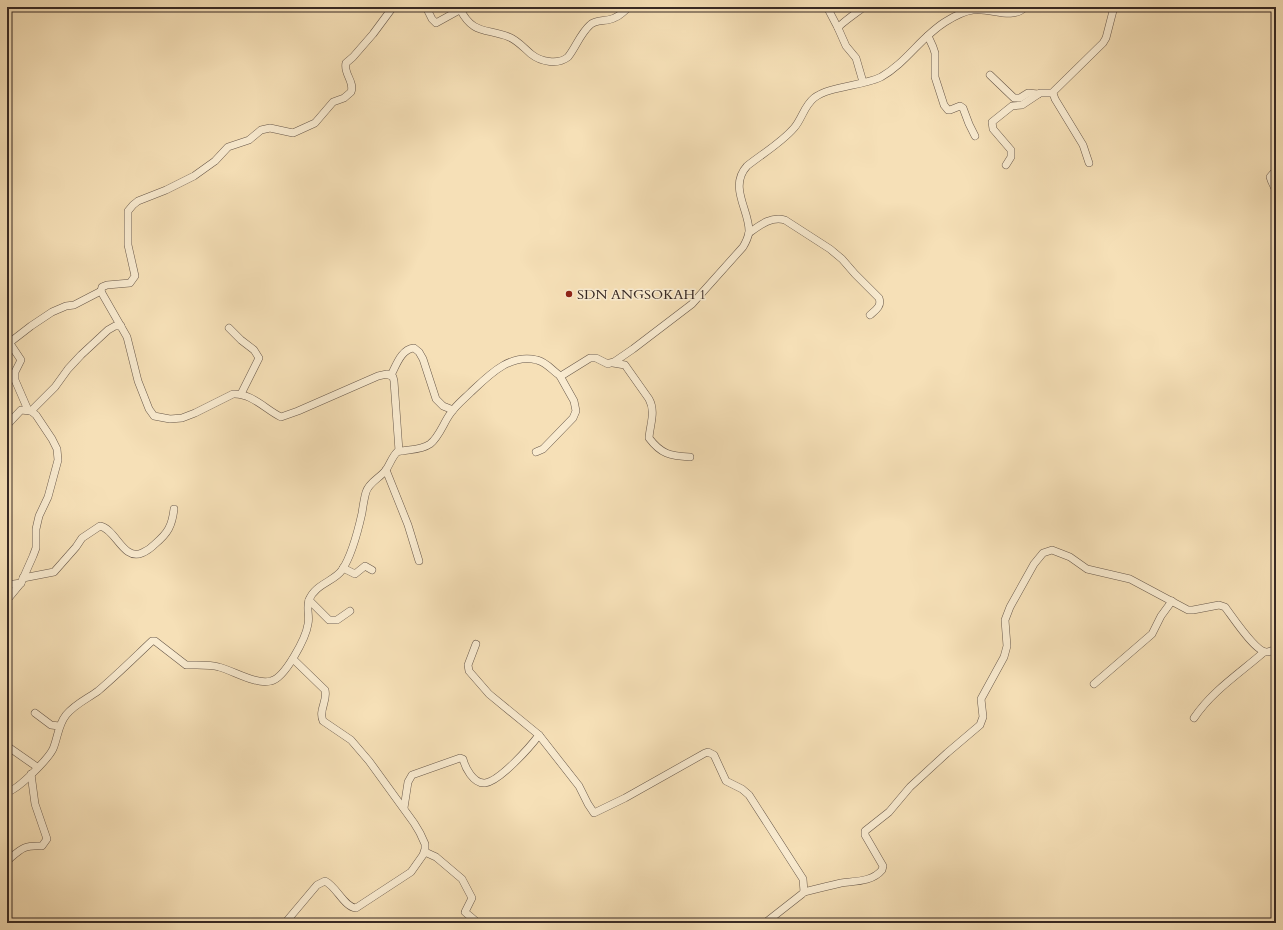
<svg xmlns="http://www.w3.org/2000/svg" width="1283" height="930" font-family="Cardo,serif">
  <rect width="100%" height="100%" fill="#f6e0b7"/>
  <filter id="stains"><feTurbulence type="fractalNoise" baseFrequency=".005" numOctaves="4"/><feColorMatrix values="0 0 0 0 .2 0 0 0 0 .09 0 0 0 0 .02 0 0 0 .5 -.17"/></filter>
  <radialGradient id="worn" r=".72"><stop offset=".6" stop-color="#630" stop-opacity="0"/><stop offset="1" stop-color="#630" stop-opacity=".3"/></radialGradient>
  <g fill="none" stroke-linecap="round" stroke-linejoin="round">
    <defs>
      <g id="minor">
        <path d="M393,7l-20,27 -20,23 -7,6c-3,10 9,19 5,29l-7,6 -11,4 -18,21 -22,10 -23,-5 -9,2 -12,10 -21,7 -13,14 -21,15 -28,14 -28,11 -5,4 -5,6v34l7,31 -5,7 -23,2 -5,2 -1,4 2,4 24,42 11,44 11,28 5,7 16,3 12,-1 13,-5 38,-19c19,-1 33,16 48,23l17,-6 80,-35 9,-2 6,3 1,4 5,70"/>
        <path d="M426,7l6,12 4,4 29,-16"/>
        <path d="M827,7l11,21"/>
        <path d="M460,9c13,26 26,19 49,28 8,3 15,11 22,17 10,8 27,11 37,3 8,-10 12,-23 22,-32 6,-6 16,-3 24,-7 6,-2 10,-7 15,-11"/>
        <path d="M928,36l5,11 2,6v24l9,28 4,5h2l10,-4 3,2 6,16 6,12"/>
        <path d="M990,75l24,23h6l8,-5 10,1"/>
        <path d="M863,82l-7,-24 -10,-12 -8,-18c2,-4 21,-17 26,-21"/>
        <path d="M1089,163l-6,-18 -28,-46 -2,-6 1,-2 49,-48 3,-5 8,-31"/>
        <path d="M1006,165l5,-8v-7l-18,-21 -1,-7 20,-16 10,-1 18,-12h13"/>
        <path d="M1276,170l-6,7 1,3 5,11"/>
        <path d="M749,233c11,-8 22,-17 36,-13l45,29 12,10 13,15 24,24c3,8 -3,12 -9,17"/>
        <path d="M229,328l12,12 13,10 5,8 -18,36"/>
        <path d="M7,339l14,21 -6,12v8l13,30"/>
        <path d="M9,343l22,-17 21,-14 14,-6 8,-1 27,-14"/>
        <path d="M613,363l12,2 24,34c7,13 1,25 0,39 12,16 21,18 41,19"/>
        <path d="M391,375c5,-9 10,-26 23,-27l5,4 4,7 13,40 7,7 10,4"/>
        <path d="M7,425l14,-15 9,1"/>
        <path d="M536,452l7,-3 30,-31 3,-7 -2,-10 -14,-25"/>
        <path d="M386,470l22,55 11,36"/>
        <path d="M343,568l12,6 10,-8 7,4"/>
        <path d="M23,578l31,-6 22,-25 6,-9 18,-12c16,3 23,35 42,27 5,-2 10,-6 13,-9 13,-11 17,-18 19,-35"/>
        <path d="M7,585l14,-2"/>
        <path d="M7,600l14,-17 12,-27 3,-8v-19l3,-13 9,-19 10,-37 -1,-11 -5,-10 -16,-24 -5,-4 24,-24 13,-18 13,-14 27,-25 7,-4h6"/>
        <path d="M309,600l20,20h8l13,-9"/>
        <path d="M476,644l-8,21 1,6 20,23 50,41 40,51 9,18 6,9 31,-15 80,-45 3,-1 6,3 12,26 16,8 7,6 54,84 1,13 -2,2 -37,29"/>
        <path d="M1094,684l58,-50 9,-18 11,-15"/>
        <path d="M35,713l16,12 8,1"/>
        <path d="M1194,718c18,-27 46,-45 70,-66"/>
        <path d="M7,746l30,21"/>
        <path d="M7,792c11,-2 41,-33 46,-43 5,-12 5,-24 13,-34 9,-11 21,-16 32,-24 19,-16 36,-33 54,-50h3l31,24c11,0 23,-1 33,2 15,4 37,18 52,14 14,-3 35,-43 37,-57 2,-7 -2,-16 1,-24 6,-16 26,-19 33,-30 10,-15 16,-39 20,-57 1,-7 2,-14 4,-21 3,-10 14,-14 20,-22 4,-6 6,-13 11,-18 10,-3 23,-1 33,-8 9,-7 13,-20 20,-30 6,-9 14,-15 21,-22 18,-17 39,-39 66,-32 9,2 15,10 22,15l2,1 29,-18h6l12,6 2,-1 4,-1 19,-13 59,-45 51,-57c3,-5 5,-9 6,-15 1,-21 -21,-45 -2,-66 15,-12 34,-23 47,-38 8,-9 10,-22 20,-30 15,-12 49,-12 67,-21 25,-14 40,-40 64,-55 8,-5 19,-11 28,-12 17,-3 39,11 52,-3"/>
        <path d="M404,808l4,-26 4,-7 48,-17 3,1c2,8 10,25 22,24 15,-2 45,-36 54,-48"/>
        <path d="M425,852l11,5 26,22 10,19 -7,14 13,11"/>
        <path d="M7,861c14,-12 16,-16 35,-15l5,-7 -12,-35 -4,-30"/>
        <path d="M804,892c12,-3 24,-6 37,-9 14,-2 31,-1 41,-13l1,-4 -18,-31v-4l24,-19 21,-25 37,-34 33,-28 3,-8 -2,-18 23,-42 3,-11 -2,-26 5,-13 24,-43 9,-11 9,-3 18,7 17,12 43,10 58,31h5l26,-5 6,2c7,9 31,46 42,45 3,0 6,-2 9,-3"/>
        <path d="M285,923l32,-38 8,-4c12,6 19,26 31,27l55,-36 12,-17 2,-6v-5l-5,-11 -6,-10 -45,-62 -18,-21 -28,-19c-5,-11 5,-20 2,-31l-32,-31"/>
      </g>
    </defs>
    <use href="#minor" stroke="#675749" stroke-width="8"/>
    <use href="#minor" stroke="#f9ebd0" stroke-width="7"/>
  </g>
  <circle fill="#8f2418" stroke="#f9ebd0" stroke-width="1.5" cx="569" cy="294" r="4"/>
  <g text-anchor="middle" stroke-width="3" stroke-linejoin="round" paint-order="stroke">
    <g font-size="14" fill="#372924" stroke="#f9ebd0" text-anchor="start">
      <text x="577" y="299">SDN ANGSOKAH 1</text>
    </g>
  </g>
  <rect width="1283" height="930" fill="none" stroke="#f6e0b7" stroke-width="24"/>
  <rect x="8" y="8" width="1267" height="914" fill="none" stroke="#372924" stroke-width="2"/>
  <rect x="12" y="12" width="1259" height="906" fill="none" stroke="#372924"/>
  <rect width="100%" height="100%" filter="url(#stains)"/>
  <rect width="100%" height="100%" fill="url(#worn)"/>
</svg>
